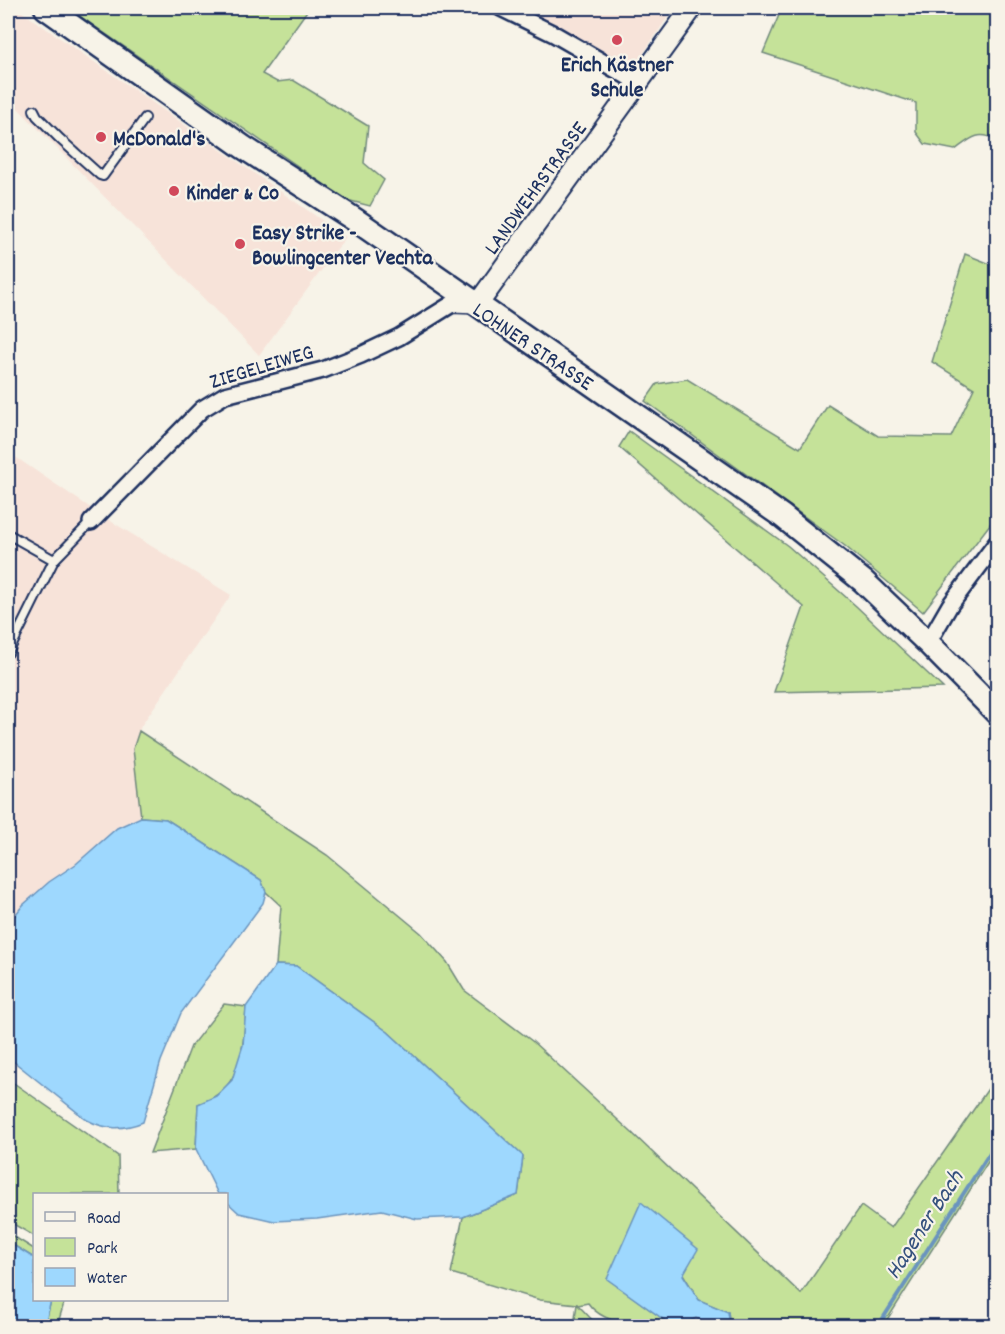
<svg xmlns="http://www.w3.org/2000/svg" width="1005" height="1334" font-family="Dekko,sans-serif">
  <rect width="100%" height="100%" fill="#f7f3e8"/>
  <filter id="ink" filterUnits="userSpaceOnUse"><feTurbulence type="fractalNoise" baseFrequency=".0167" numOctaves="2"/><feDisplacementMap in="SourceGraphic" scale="12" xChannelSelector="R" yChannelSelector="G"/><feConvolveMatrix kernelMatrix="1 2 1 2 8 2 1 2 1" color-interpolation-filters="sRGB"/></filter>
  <g filter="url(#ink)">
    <g fill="#f7e3d9">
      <path d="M523,8h151l-34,50 -4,4 -9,3 -10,-3 -64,-39z"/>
      <path d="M18,9l328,228 -87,118 -251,-257v-88z"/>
      <path d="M8,452l96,65 127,78 -90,131 -8,23 8,68 -24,11 -41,36 -27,18 -26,23 -15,19z"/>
    </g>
    <g fill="#c5e299" stroke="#70887c" stroke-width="1.5">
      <path d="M68,8h241l-47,66 15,8 16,-2 75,46 -4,37 20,17 -14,26 -23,-6z"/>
      <path d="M782,8h215v132c-19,-10 -26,-2 -42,10l-30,-6 -9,-12v-29l-153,-50z"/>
      <path d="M965,254l28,11 4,-9v259l-74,97 -78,-66 -200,-145 12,-17 30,-5 113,69 28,-43 50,31 73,1 23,-49 -42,-26z"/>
      <path d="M629,431l159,115 68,60 87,82 -169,4 30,-85 -185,-160z"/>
      <path d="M139,731l188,124 94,78 26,29 17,28 68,51 98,90 171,163 60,-88 30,22 106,-152v72l-114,178h-153l-2,-14 -29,-12 -16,-26 -75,5 62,45 40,2c-35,0 -101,8 -122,-23l-10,2 20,21h-24l3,-22 -37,-4 -89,-27 12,-56 55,-22 5,-39 -135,-124 -92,-66 -20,-1 5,-59 -15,-14 -5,-12 -95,-61 -25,-2 -8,-68z"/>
      <path d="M224,1004l22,3c-2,30 -2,71 -31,89 -5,4 -11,6 -17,8l-2,45 -46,4 41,-107z"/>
      <path d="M8,1079l110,77 1,38h-85v42l-26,-15z"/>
      <path d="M8,1233l26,16v9l-26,-16z"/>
      <path d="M51,1300h14l-8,26h-12z"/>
    </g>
    <g fill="#9ed8fe" stroke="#6a94be" stroke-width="1.5">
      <path d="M141,817l25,2 95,61 5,12 -3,11 -82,110 -20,48 -18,61c-20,8 -37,8 -56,-2l-79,-63v-133l15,-19 26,-23 27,-18 41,-36z"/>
      <path d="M276,965l20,1 92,66 135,124 -5,39 -55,22 -46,2 -35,-9 -65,9 -43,2 -35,-8 -12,-11 -1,-8h-8l-22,-45 2,-45 18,-8 16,-16 11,-35 3,-38z"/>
      <path d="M641,1202l57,47 -15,26 16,25 29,12 2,14h-16l-18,-8 -12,6h-14l-63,-45z"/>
      <path d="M8,1242l26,16v42h17l-6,26h-37z"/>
    </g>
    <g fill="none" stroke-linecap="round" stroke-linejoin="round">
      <path stroke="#6a94be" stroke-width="4" d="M878,1326l120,-186"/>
      <defs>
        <g id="service">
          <path d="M34,110l3,6 23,23 40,36 3,1 42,-58"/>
          <path d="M8,534l46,26 37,-38"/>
          <path d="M8,653l46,-93"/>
        </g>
        <g id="minor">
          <path d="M501,8l53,26 85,49"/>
          <path d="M91,522l111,-113 23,-14 98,-25 38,-15 38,-18 53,-33 25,1"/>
          <path d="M928,643l22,-38 48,-64"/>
        </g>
        <path id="tertiary" d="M477,305l215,-297"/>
        <path id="secondary" d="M46,8l197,139 114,74 425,295 81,65 65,62 70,71"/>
      </defs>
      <use href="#service" stroke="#1b2f5e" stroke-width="12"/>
      <use href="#minor" stroke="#1b2f5e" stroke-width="20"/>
      <use href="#tertiary" stroke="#1b2f5e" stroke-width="24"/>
      <use href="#secondary" stroke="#1b2f5e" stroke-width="27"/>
      <use href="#service" stroke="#f7f3e8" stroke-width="8"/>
      <use href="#minor" stroke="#f7f3e8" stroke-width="15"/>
      <use href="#tertiary" stroke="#f7f3e8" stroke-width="20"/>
      <use href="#secondary" stroke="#f7f3e8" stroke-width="22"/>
    </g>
  </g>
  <g fill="#d1495b" stroke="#f7f3e8" stroke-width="2">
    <circle cx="617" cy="40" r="6"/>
    <circle cx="101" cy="137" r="6"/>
    <circle cx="174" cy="191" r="6"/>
    <circle cx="240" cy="244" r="6"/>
  </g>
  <g text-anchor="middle" stroke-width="4.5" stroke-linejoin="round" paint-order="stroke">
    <g font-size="22" font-weight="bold" fill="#1b2f5e" stroke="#f7f3e8" text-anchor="start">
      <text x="617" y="71" text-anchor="middle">Erich Kästner<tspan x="617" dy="25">Schule</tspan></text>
      <text x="113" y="145">McDonald's</text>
      <text x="186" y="199">Kinder &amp; Co</text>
      <text x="252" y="239">Easy Strike -<tspan x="252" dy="25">Bowlingcenter Vechta</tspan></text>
    </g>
    <g font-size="22" fill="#1b2f5e" stroke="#f7f3e8">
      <text transform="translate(534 187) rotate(-54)" y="8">LANDWEHRSTRASSE</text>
      <text transform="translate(534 345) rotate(34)" y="8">LOHNER STRASSE</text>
      <text transform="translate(261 365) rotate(-17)" y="8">ZIEGELEIWEG</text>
    </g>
    <g font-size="24" font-style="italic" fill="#35517e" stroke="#f7f3e8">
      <text transform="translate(923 1224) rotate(-57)" y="8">Hagener Bach</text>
    </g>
  </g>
  <rect width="1005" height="1334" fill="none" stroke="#f7f3e8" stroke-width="30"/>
  <rect x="15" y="15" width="975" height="1304" fill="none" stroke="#1b2f5e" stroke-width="2" filter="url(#ink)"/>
  <rect x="33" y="1193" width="195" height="108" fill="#f7f3e8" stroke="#9fa5b1" stroke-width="1.5"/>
  <rect x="45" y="1212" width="30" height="9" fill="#f7f3e8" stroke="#9fa5b1" stroke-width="1.5"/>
  <text x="87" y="1223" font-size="18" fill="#1b2f5e">Road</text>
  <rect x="45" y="1238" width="30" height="18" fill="#c5e299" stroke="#9fa5b1" stroke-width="1.5"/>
  <text x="87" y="1253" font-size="18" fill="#1b2f5e">Park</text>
  <rect x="45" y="1268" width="30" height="18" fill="#9ed8fe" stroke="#9fa5b1" stroke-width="1.5"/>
  <text x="87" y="1283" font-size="18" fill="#1b2f5e">Water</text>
</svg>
